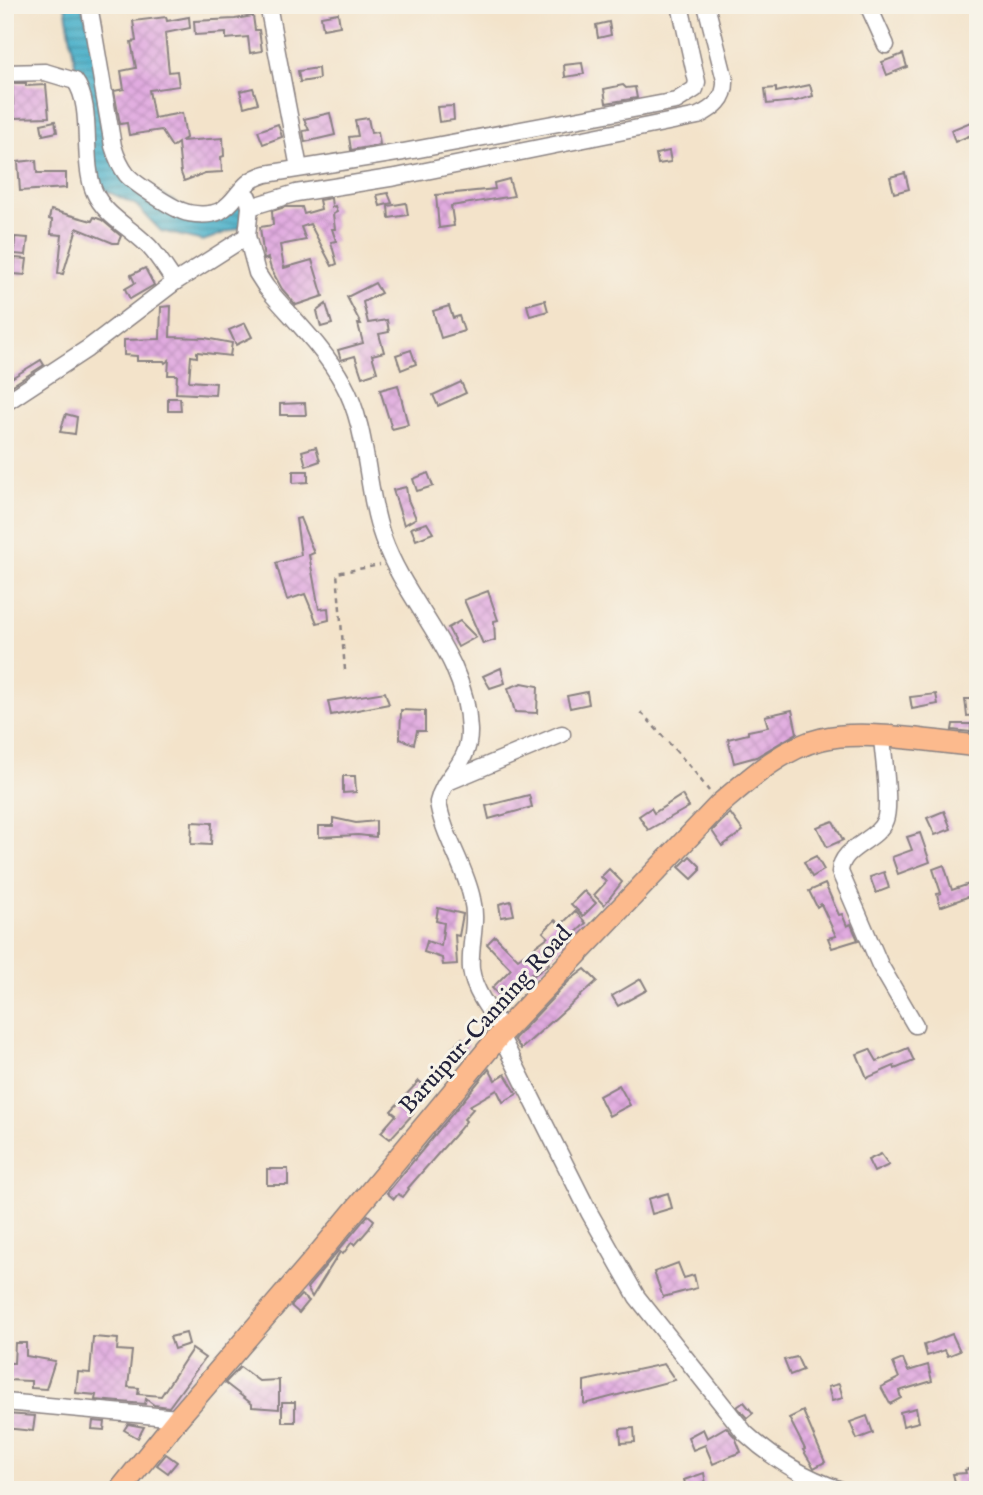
<svg xmlns="http://www.w3.org/2000/svg" width="983" height="1495" font-family="'IM FELL English',serif">
  <defs>
    <pattern id="water-rules" width="6" height="5" patternUnits="userSpaceOnUse" patternTransform="scale(1.75)"><rect width="6" height="5" fill="#4bb1ca"/><path d="M0 2.5h6" fill="none" stroke="#3e90a5"/></pattern>
    <pattern id="building-cross-hatch" width="8" height="8" patternUnits="userSpaceOnUse" patternTransform="scale(1.75)"><rect width="8" height="8" fill="#e1abe0"/><path d="M0 0l8 8M0 8l8-8" fill="none" stroke="#c193c1"/></pattern>
  </defs>
  <rect width="100%" height="100%" fill="#f7f3e8"/>
  <filter id="ink" filterUnits="userSpaceOnUse"><feTurbulence type="fractalNoise" baseFrequency=".0143" numOctaves="2"/><feDisplacementMap in="SourceGraphic" scale="14" xChannelSelector="R" yChannelSelector="G"/><feConvolveMatrix kernelMatrix="1 2 1 2 8 2 1 2 1" color-interpolation-filters="sRGB"/></filter>
  <filter id="wash" filterUnits="userSpaceOnUse"><feTurbulence type="fractalNoise" baseFrequency=".00686" numOctaves="4" result="noise"/><feDisplacementMap in="SourceGraphic" scale="28" xChannelSelector="R" yChannelSelector="G"/><feGaussianBlur stdDeviation="1.57" result="paint"/><feColorMatrix in="noise" values="0 0 0 0 0 0 0 0 0 0 0 0 0 0 0 0 0 1.4 0 .05"/><feComposite in="paint" operator="in"/></filter>
  <g filter="url(#wash)">
    <rect width="100%" height="100%" fill="#f3e3ca"/>
    <path fill="url(#water-rules)" stroke="#366a82" stroke-width="2" d="M65,5h16l14,41 8,92 15,33 84,46 48,-15 -6,24 -41,15 -42,-10 -25,-26 -40,-19z"/>
    <g id="blocks">
      <g fill="url(#building-cross-hatch)">
        <path d="M338,13l2,13 -17,3 -2,-13z"/>
        <path d="M253,16l2,14h4l3,21 -12,2 -2,-16 -22,2v-6l-31,2 -1,-14 41,-2z"/>
        <path d="M166,17l1,4 22,-4 1,11 -25,5 4,39 8,-1 2,15 -30,4 5,28 28,-5 4,25 -5,3 42,-3 1,18 -3,1 1,15 -17,1 -21,8 -3,-8 -3,-30 -6,4 -11,-17 -32,5 -2,-12 -7,1 -6,-33 10,-2 -3,-18 15,-3 -5,-26 5,-1 -3,-20z"/>
        <path d="M609,22l2,13 -13,3 -2,-13z"/>
        <path d="M903,54l4,13 -20,8 -5,-13z"/>
        <path d="M582,63l2,11 -19,3 -1,-12z"/>
        <path d="M318,68l1,11 -19,3 -2,-11z"/>
        <path d="M12,83h14v3l20,-1 3,32 -35,1z"/>
        <path d="M623,85l3,3 9,-1 2,11 -31,5 -2,-14z"/>
        <path d="M810,85l3,11 -17,5 -29,3 -2,-15 11,-1v4z"/>
        <path d="M253,88l5,15 -14,4 -4,-16z"/>
        <path d="M453,106l1,14 -15,2 -2,-15z"/>
        <path d="M330,113l5,22 -30,7 -2,-11 6,-1 -5,-11z"/>
        <path d="M368,118l3,15 7,-1 2,13 -29,5 -2,-13 9,-1 -3,-16z"/>
        <path d="M978,119v13l-23,10 -4,-12z"/>
        <path d="M55,121l2,11 -14,3 -2,-11z"/>
        <path d="M278,124l4,13 -19,7 -5,-13z"/>
        <path d="M669,151l2,11 -13,2 -2,-10z"/>
        <path d="M36,160l1,13h29v15l-46,3 -2,-29z"/>
        <path d="M905,173l4,16 -15,4 -4,-16z"/>
        <path d="M509,179l5,17 -63,10 3,20 -15,2 -3,-33 59,-6 -1,-6z"/>
        <path d="M388,193l4,10 -12,3 -3,-11z"/>
        <path d="M331,198l1,9 3,-1 2,6 -4,2 2,15h-3l4,12 -5,1 6,22 -5,2 -22,-42 -9,3 5,13 -26,5 4,23 28,-8 11,36 -27,9 -14,-16 -11,-20 -3,-11 -4,2 -4,-33 13,-2 -1,-14 13,-4h17l2,7 17,-5 -2,-9z"/>
        <path d="M406,203l2,12 -19,3 -1,-12z"/>
        <path d="M51,210l41,11 2,-4 8,3 19,16 -3,7h-5l-36,-15 -14,46 -5,-1 4,-38 -11,-1 1,-14 -3,-1z"/>
        <path d="M15,237l13,1 -2,17 -12,-1z"/>
        <path d="M15,258l12,1 -2,16 -11,-1z"/>
        <path d="M145,268l9,17 -24,14 -5,-10 10,-6 -4,-8z"/>
        <path d="M375,283l6,10 -18,9 5,21 19,-3 2,12 -10,2 5,18 -12,3 5,17 -15,5 -7,-21 -14,4 -3,-10 25,-7 -5,-19h3l-14,-27z"/>
        <path d="M545,300l3,11 -18,5 -3,-11z"/>
        <path d="M326,304l6,20 -11,3 -4,-16z"/>
        <path d="M171,306l-1,31 35,1 27,5 -2,13 -33,-4v5l-6,-1 -2,25 27,2 -1,12 -39,-2 1,-18h-9l1,-15 -4,3 -1,-2h-27v-5l-13,-1v-15l36,-1 1,-32z"/>
        <path d="M449,306l4,12 6,-2 5,15 -23,7 -8,-27z"/>
        <path d="M245,323l7,14 -16,8 -7,-15z"/>
        <path d="M411,350l5,14 -15,6 -5,-15z"/>
        <path d="M41,360l3,5 -39,25v-8z"/>
        <path d="M461,382l5,11 -28,13 -5,-11z"/>
        <path d="M398,385l10,40 -16,4 -12,-39z"/>
        <path d="M168,398h12l1,13h-13z"/>
        <path d="M305,403l1,12h-26v-11z"/>
        <path d="M66,414l11,3 -2,17 -15,-2z"/>
        <path d="M316,447l4,14 -14,5 -4,-15z"/>
        <path d="M293,471h15v11l-15,1z"/>
        <path d="M428,473l5,13 -16,5 -4,-12z"/>
        <path d="M406,487l2,13 8,18 -12,7 -11,-35z"/>
        <path d="M300,518l14,35 -5,2 10,54 9,-1 1,12 -12,3 -12,-29 -18,6 -11,-37 25,-8 -5,-36z"/>
        <path d="M427,523l6,10 -17,7 -5,-12z"/>
        <path d="M488,591l10,29 -4,1 1,19 -12,4 -19,-44z"/>
        <path d="M460,621l16,16 -18,10 -10,-19z"/>
        <path d="M501,668l4,15 -15,5 -7,-12z"/>
        <path d="M522,683l16,3 -1,27 -22,-1 -7,-24z"/>
        <path d="M385,692l4,12 -58,11 -3,-14z"/>
        <path d="M587,692l2,12 -19,4 -3,-12z"/>
        <path d="M936,694l2,10 -26,5 -2,-12z"/>
        <path d="M965,699h11l2,16 -11,1z"/>
        <path d="M401,710l24,1v20h-8l-3,13 -14,-5z"/>
        <path d="M792,710l5,23 -41,24 -22,6 -6,-24 20,-5v-3l20,-4 -3,-11z"/>
        <path d="M953,724h18v8l-19,-2z"/>
        <path d="M343,776h12l1,16 -13,1z"/>
        <path d="M529,795l3,12 -43,12 -3,-13z"/>
        <path d="M682,795l7,12 -41,23 -9,-14 12,-8 3,5z"/>
        <path d="M944,811l7,18 -16,6 -8,-17z"/>
        <path d="M730,813l13,18 -21,15 -10,-15z"/>
        <path d="M333,818l23,5 20,-2v16l-18,-2 -39,2v-11h14z"/>
        <path d="M833,821l10,19 -16,7 -10,-20z"/>
        <path d="M192,822l20,1 -1,22 -20,-1z"/>
        <path d="M920,833l10,29 -32,12 -6,-17 20,-7 -5,-13z"/>
        <path d="M690,856l10,10v5l-8,8 -13,-12z"/>
        <path d="M816,856l8,14 -12,7 -8,-15z"/>
        <path d="M944,865l8,25 26,-9v12l-38,14 -3,-13 4,-1 -8,-24z"/>
        <path d="M609,869l13,13 -18,23 -10,-10 12,-13 -5,-5z"/>
        <path d="M884,872l5,16 -13,5 -6,-16z"/>
        <path d="M825,884l14,31 3,-1 5,12 4,-2 7,16 -26,8 -4,-10 8,-2 -15,-32 -4,3 -8,-16z"/>
        <path d="M584,891l12,12 -13,13 -12,-12z"/>
        <path d="M511,901l3,14 -13,2 -2,-13z"/>
        <path d="M438,908l25,6 -4,22 -4,-1 2,29 -14,1 -1,-7 -18,-6 3,-11 14,5 3,-23 -8,-2z"/>
        <path d="M575,911l11,12 -39,37 2,4 -16,12 -2,-3 -27,27 -12,-12 19,-19 -24,-25 8,-8 23,23 30,-22 -5,-5 12,-12 6,5z"/>
        <path d="M585,969l12,12 -76,68 -7,-10 55,-58z"/>
        <path d="M641,979l6,11 -29,16 -6,-10z"/>
        <path d="M462,1038l7,8 -10,10 -7,-8z"/>
        <path d="M908,1048l6,13 -19,8 -1,-3 -27,12 -10,-24 13,-5 7,12z"/>
        <path d="M489,1069l6,11 10,-6 12,20 -14,8 -6,-12 -28,16 4,3 -9,10 2,2 -8,10 -50,57 1,1 -6,8 -5,-3 -4,5 -7,-6z"/>
        <path d="M419,1081l10,9 -18,22 2,2 -23,25 -9,-7 15,-17 -5,-4z"/>
        <path d="M619,1085l11,20 -21,11 -10,-20z"/>
        <path d="M881,1154l8,11 -15,7 -6,-12z"/>
        <rect x="267" y="1169" width="21" height="16"/>
        <path d="M668,1193l4,15 -20,6 -4,-15z"/>
        <path d="M368,1215l6,5 -5,9 -14,16 -3,-3 -9,12 -3,-2 -28,45 -5,-9z"/>
        <path d="M678,1263l6,15 10,-3 3,13 -34,9 -9,-25z"/>
        <path d="M301,1295l8,6 -10,12 -8,-7z"/>
        <path d="M186,1333l3,11 -15,5 -4,-12z"/>
        <path d="M952,1334l8,17 -12,5 -3,-6 -18,6 -3,-11z"/>
        <path d="M93,1337l25,2 -1,11 15,1 -4,36 11,1 -1,6 23,2 31,-47 13,9 -36,49 -15,-2 -8,-6 -1,5 -50,-4 1,-5 -20,-2 2,-21 12,1z"/>
        <path d="M15,1343h11v13l29,5 -9,28 -15,-1v-7l-25,-1 1,-17h7z"/>
        <path d="M797,1357l6,13 -13,5 -6,-15z"/>
        <path d="M903,1359l5,12 20,-6 4,16 -33,10 2,7 -11,6 -9,-17 18,-9 -6,-15z"/>
        <path d="M664,1364l11,16 -91,24v-23z"/>
        <path d="M240,1367l19,14 20,-1v29l-27,-2v-3l-27,-21z"/>
        <path d="M839,1384l4,14 -11,3 -4,-14z"/>
        <rect x="282" y="1402" width="13" height="20"/>
        <path d="M744,1402l9,11 -6,5 -10,-11z"/>
        <path d="M916,1408l3,14 -16,4 -3,-14z"/>
        <path d="M803,1411l22,51 -11,6 -11,-18 2,-1 -16,-31z"/>
        <path d="M5,1414l30,2 -2,15 -28,-3z"/>
        <path d="M867,1416l6,17 -16,6 -7,-17z"/>
        <path d="M93,1421l12,1 -1,8 -12,-1z"/>
        <path d="M128,1424l16,3 -6,11 -14,-8z"/>
        <path d="M726,1427l9,10 6,15 -28,12 -8,-19 -12,5 -5,-13 15,-8 4,9z"/>
        <path d="M634,1428l1,14 -14,1 -1,-14z"/>
        <path d="M166,1454l11,8 -9,11 -11,-8z"/>
        <path d="M978,1466v24h-21l-4,-16 13,-1 -1,-3z"/>
        <path d="M704,1473l3,17h-20l-3,-10z"/>
      </g>
    </g>
  </g>
  <g filter="url(#ink)">
    <use href="#blocks" fill-opacity="0" stroke="#8a8282" stroke-width="2"/>
    <g fill="none" stroke-linecap="round" stroke-linejoin="round">
      <defs>
        <g id="minor">
          <path d="M89,5l24,141c3,10 7,20 14,29 8,9 44,32 55,36 10,4 28,5 38,0 20,-11 18,-29 46,-37l137,-22 273,-51 19,-12 2,-7 -17,-77"/>
          <path d="M268,5l31,163"/>
          <path d="M868,5l18,40"/>
          <path d="M976,5l2,2"/>
          <path d="M5,73l40,-1 30,9c19,25 6,79 19,110 11,27 41,38 59,60 8,10 15,21 22,31"/>
          <path d="M250,207l46,-14 100,-16 302,-61c16,-8 28,-17 27,-36l-19,-75"/>
          <path d="M247,236l10,37 9,14c26,31 58,61 77,96 26,46 22,105 40,155 24,68 84,116 86,192 1,35 -25,44 -31,72 5,34 27,63 34,97 6,23 -3,47 -1,70 3,23 20,44 33,62"/>
          <path d="M5,403l82,-54 88,-67 72,-46 3,-29 -2,-10"/>
          <path d="M882,737c1,19 9,67 3,83 -8,22 -44,26 -45,52l40,93 35,60"/>
          <path d="M450,781l112,-47"/>
          <path d="M500,1035l89,177 48,85 108,136c28,26 60,45 96,57"/>
          <path d="M5,1402l173,16"/>
        </g>
        <path id="major" d="M120,1490l58,-72 134,-156 188,-227 219,-230c30,-26 63,-57 103,-66 41,-10 113,3 156,7"/>
      </defs>
      <use href="#minor" stroke="#8a8282" stroke-width="19"/>
      <use href="#major" stroke="#8a8282" stroke-width="24"/>
      <g stroke="#8a8282" stroke-width="2.5" stroke-dasharray="5 5" stroke-linecap="butt">
        <path d="M345,670l-8,-97 43,-8"/>
        <path d="M641,712l53,59 15,20"/>
      </g>
      <use href="#minor" stroke="#fff" stroke-width="16"/>
      <use href="#major" stroke="#fcba8d" stroke-width="21"/>
    </g>
  </g>
  <g text-anchor="middle" stroke-width="6" stroke-linejoin="round" paint-order="stroke">
    <g font-size="24" fill="#22223b" stroke="#f7f3e8">
      <text transform="translate(485 1019) rotate(-48)" y="8">Baruipur-Canning Road</text>
    </g>
  </g>
  <rect width="983" height="1495" fill="none" stroke="#f7f3e8" stroke-width="28"/>
</svg>
